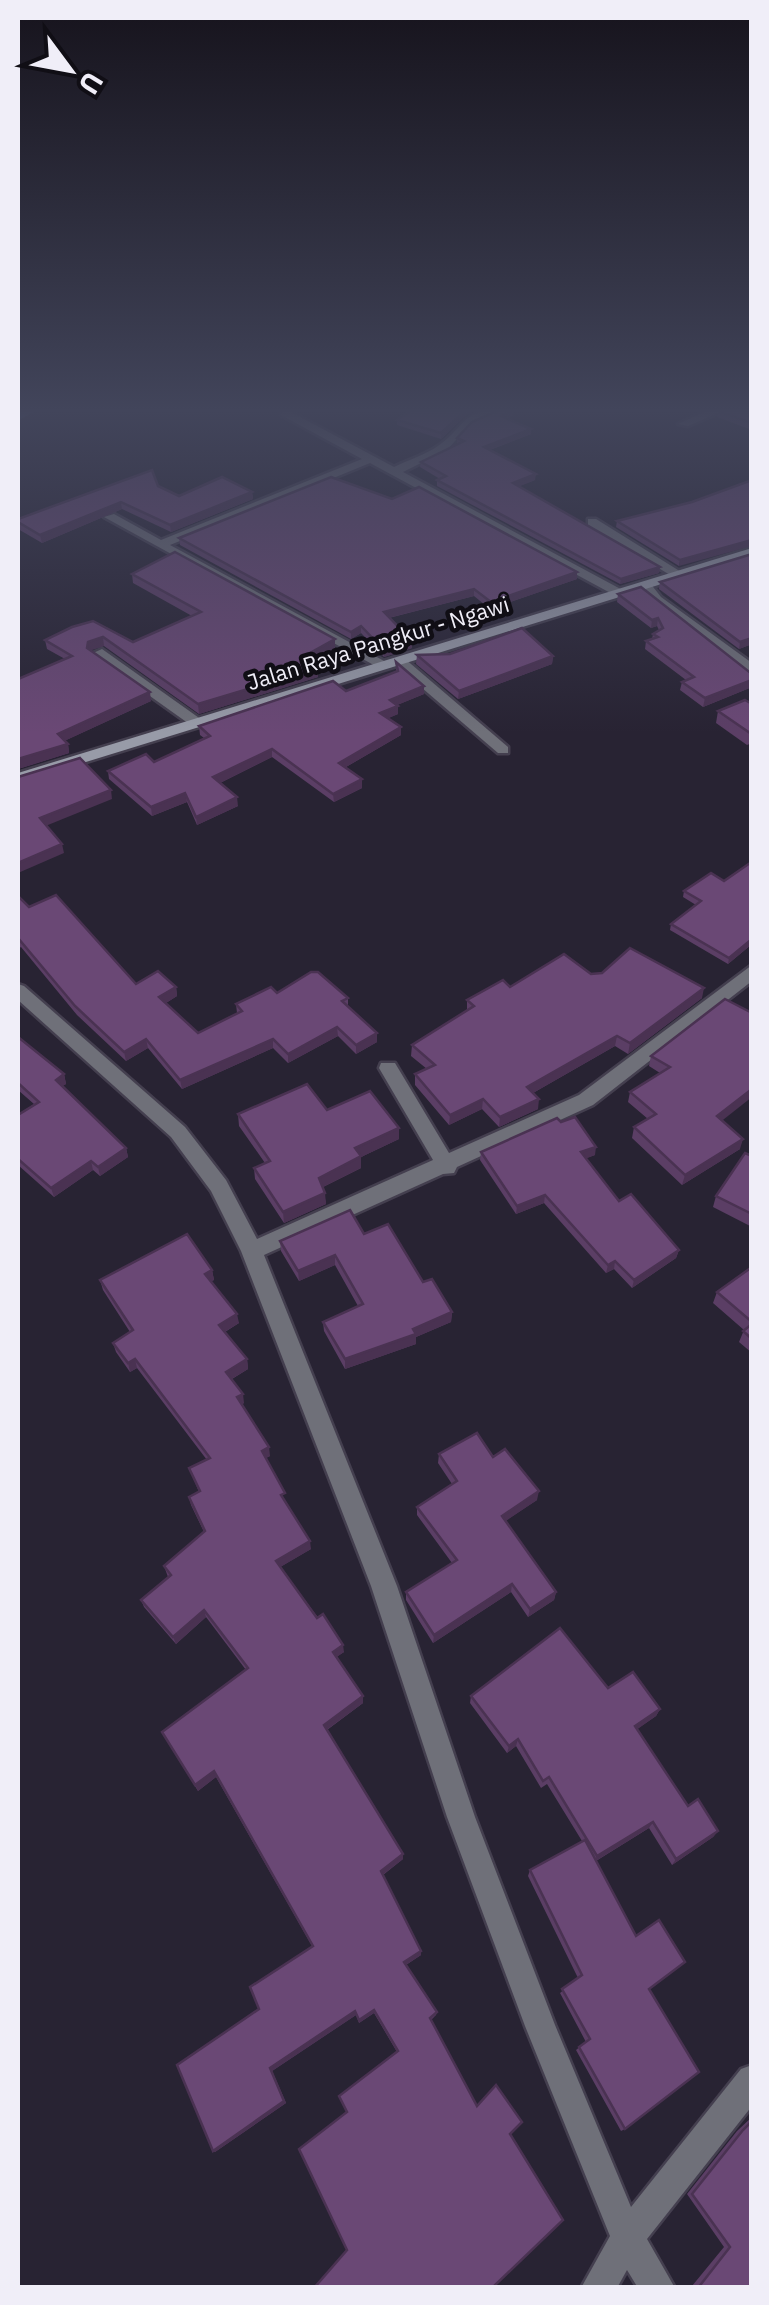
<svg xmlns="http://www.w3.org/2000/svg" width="769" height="2305" font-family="'IBM Plex Sans',sans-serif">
  <rect width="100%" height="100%" fill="#282333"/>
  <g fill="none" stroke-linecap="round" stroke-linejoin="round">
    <path fill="#4a6b99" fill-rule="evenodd" d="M18,410h18l-18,11z"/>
    <defs>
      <g id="street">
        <path d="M283,410l6,1 105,56c14,-7 31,-12 44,-21 28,-19 21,-36 66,-36l-34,14 -23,26 -44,22 225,121 -12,3 -246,-133 -200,82 216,117v6l-5,1 -277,-152 10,-3 47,26 201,-81 -81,-44z"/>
        <path d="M709,410h16l-37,16 -10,-2z"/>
        <path d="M588,519h8l90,56 -11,3 -87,-53z"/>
        <path d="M640,583h10l11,14 91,66v11l-101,-71 -13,-17z"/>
        <path d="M102,649l100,71v6h-10l-101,-72z"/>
        <path d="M394,658h10l104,89v6h-10l-104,-89z"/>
        <path d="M752,965v16l-159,124 -136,62 -3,6 -11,1 -179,81 133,331 78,231 80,208 76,182 110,-138 11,-4v41l-105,133 28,49h-37l-11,-18 -10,18h-36l29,-52 -85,-210 -78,-209 -76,-231 -130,-335 -30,-60 -40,-54 -153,-137v-16l6,2 161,141 41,53 31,59 176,-79 -54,-92 2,-5h14l54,90 130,-58z"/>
      </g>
      <path id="secondary" d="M752,548v8l-734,227v-10z"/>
    </defs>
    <use href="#street" stroke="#443f4f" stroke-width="5"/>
    <use href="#secondary" stroke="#443f4f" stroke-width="5"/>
    <use href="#street" fill="#6f7079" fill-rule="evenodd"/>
    <use href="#secondary" fill="#989ba8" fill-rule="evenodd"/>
  </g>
  <g fill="#5b3e65">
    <path d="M412,410h66l-10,3 -27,26 -44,-14v-5z"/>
    <path d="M514,410v5l-7,4 24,10v5l-41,16 45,30 -16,6 141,81 -1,6 -39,11 -183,-98v-6l3,-1 -20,-12 1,-5 36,-18v-6z"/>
    <path d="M752,410v20l-35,-13 1,-6z"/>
    <path d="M158,486l21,10 73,-4 1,7 -82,33 -49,-23 -80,34 -24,-14v-10z"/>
    <path d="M692,502l-13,64 -63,-39 1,-6z"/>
    <path d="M179,538l398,41 -87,30 -16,-13 -85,22 23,30 -28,9 -23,-24 -10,6 -171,-94z"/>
    <path d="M132,574l203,74 -25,14 8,15 -119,37 -95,-68 -14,4 61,51 -87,40 4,3 1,9 -51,16v-90l47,-20 -18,-10 -2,-9 27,-13 61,15 59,-26 -59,-33z"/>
    <path d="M660,582l92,62 -13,5 -80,-60z"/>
    <path d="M618,594l134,80v13l-49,20 -23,-17 2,-8 4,-2 -41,-31 1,-8 6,-2 1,-5 6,-4 -2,-4 -6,2 -34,-26z"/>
    <path d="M417,655l136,1 -1,8 -94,35 -42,-35z"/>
    <path d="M396,662l28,32 -27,11 1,9 -10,4 13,9v8l-55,32 16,12v9l-28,14 -62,-45 -52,26 18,23 -41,19 -10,-23 -35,14 -43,-37 -1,-8 46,-9 50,-24 -4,-3 -1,-9 147,-35 50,-19z"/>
    <path d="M745,700l7,43 -5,2 -31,-22 2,-12z"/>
    <path d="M711,873l41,71 -24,20 -58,-34 1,-6 25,-19 -13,-8 1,-6z"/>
    <path d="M18,896l11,11 107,77 40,3 1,9 -11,7 32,30 39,-20 -1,-9 41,-11 71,5v8l29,36 -21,12 -18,-18 -50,27 -15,-15 -91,41 -34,-41 -22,13 -49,-46 -56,-68 -3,2z"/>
    <path d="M591,974l111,24 -74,56 -13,-8 -82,47 5,16 -39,18 -17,-18 -33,16 -34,-40v-11l12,-5 -16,-13 1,-11 55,-34v-11l43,-13z"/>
    <path d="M725,999l-3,121 18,29 -58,36 -50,-47 2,-11 14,-8 -20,-17 2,-10 30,-19 -11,-7 2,-10z"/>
    <path d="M18,1037l46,37 2,10 -4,2 64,62 2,9 -28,19 -7,-6 -39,27 -36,-32v-50l16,-11 -16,-14z"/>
    <path d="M327,1110l72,29 -38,18v11l-38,19 3,17 -42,19 -29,-44 -1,-11 11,-5 -26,-37 -1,-12z"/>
    <path d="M481,1152l114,3 -9,3 33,43 60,49 -3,8 -44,30 -18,-19 -8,4 -62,-70 -28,11 -36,-54z"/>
    <path d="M752,1156v71l-39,-20 3,-11z"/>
    <path d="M364,1234l59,48 29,30 -1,10 -35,15v7l-71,25 -21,-38 -1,-9 35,-16 -23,-41 -36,16 -18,-30 -1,-10z"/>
    <path d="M752,1267v86l-13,-11 5,-12 -31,-27 4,-11z"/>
    <path d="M212,1270l2,10 -3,1 28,42 -14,9 22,27 1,10 -16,10 12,24 -2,1 28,52 -4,2 19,44 26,47 -31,18 64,85 -8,5 27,39v7l-36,27 76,129 -20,16 38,76v4l-15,10 31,47 -1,3 -5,5 -84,230v-137l50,-61 -23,-39 -15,10 -3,-8 -84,56 14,32 -71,49 -2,-1 46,-142 53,-63 -96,-169 -18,14 -36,-59 84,-62 -40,-53 -30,27 -32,-37 -3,-7 27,-23 -4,-11 40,-34 -13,-27 -2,-8 10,-5 -10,-24 18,-8 -70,-92 -7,4 -14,-20 -3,-9 17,-11 -27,-42 -3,-10z"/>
    <path d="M439,1454l54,3 44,43 -32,21 51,71 -2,8 -26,17 -17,-25 -78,51 -27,-43v-8l46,-29 -35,-48v-8l35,-23 -14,-21z"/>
    <path d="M608,1688l52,21 -4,7 -19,13 51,77 30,25 -5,6 -41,28 -23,-37 -53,33 53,128 -24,140 -4,2 -45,-81 10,-8 -26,-49 18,-15 -50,-102 2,-6 52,-29 -35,-57 -6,4 -25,-42 -9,7 -37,-50 1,-7z"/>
    <path d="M752,2117v171h-59l-1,-2 32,-39 -37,-53 50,-63z"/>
  </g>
  <g fill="#4a3252">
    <path d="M466,410h12l-10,3 -27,26v-6z"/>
    <path d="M514,410v5l-13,7v-6z"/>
    <path d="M531,429v5l-47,18v-5z"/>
    <path d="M536,474l-1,6 -22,9v-6z"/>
    <path d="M252,492l1,7 -82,33 -1,-7z"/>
    <path d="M121,502l1,7 -80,34 -2,-8z"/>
    <path d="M752,540v6l-73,20 1,-6z"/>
    <path d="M660,567l-1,6 -39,11 1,-5z"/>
    <path d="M577,572v7l-87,30 1,-7z"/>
    <path d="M474,589v7l-90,23v-7z"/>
    <path d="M658,618l-1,8 -6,2 1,-8z"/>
    <path d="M361,626v7l-10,6v-7z"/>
    <path d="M103,637l1,9 -15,5 -2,-3 1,-6z"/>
    <path d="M752,638v6l-13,5 1,-7z"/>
    <path d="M335,639v9l-31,18 -1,-9z"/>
    <path d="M412,641v7l-28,9v-7z"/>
    <path d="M553,656l-1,8 -94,35 1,-8z"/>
    <path d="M318,668v9l-119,37 -1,-10z"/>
    <path d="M752,680v7l-49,20 2,-9z"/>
    <path d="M424,686v8l-34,14v-8z"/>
    <path d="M150,692l1,9 -91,42 -2,-9z"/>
    <path d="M398,706v8l-18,8v-9z"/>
    <path d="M401,727v8l-62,36v-8z"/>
    <path d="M68,744l1,9 -51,16v-10z"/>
    <path d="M272,749v8l-58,29 -1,-9z"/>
    <path d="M362,779v9l-28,14 -1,-8z"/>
    <path d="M111,790l1,9 -69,28 -3,-9z"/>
    <path d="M185,793l2,9 -35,14 -1,-9z"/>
    <path d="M237,797l1,9 -41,19 -1,-8z"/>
    <path d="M62,844l2,9 -46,20v-10z"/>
    <path d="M752,939v5l-24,20 1,-6z"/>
    <path d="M176,987l1,9 -16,10 -2,-9z"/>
    <path d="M704,988l-2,10 -74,56 2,-11z"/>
    <path d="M337,1027l1,9 -50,27v-9z"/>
    <path d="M377,1033v9l-21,12v-9z"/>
    <path d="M617,1036l-2,10 -89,51 1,-10z"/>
    <path d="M146,1039l2,9 -22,13 -2,-9z"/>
    <path d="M273,1039v9l-91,41 -2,-9z"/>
    <path d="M64,1074l2,10 -8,5 -2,-9z"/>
    <path d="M752,1089v8l-38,30 3,-11z"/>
    <path d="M483,1099l-1,10 -33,16 1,-10z"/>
    <path d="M539,1099l-1,10 -39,18 1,-10z"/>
    <path d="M399,1128v11l-38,18v11l-42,21v-11l36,-30z"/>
    <path d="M743,1139l-3,10 -58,36 3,-10z"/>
    <path d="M596,1147l-1,8 -15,6 1,-9z"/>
    <path d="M126,1148l2,9 -28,19 -2,-9z"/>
    <path d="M91,1161l2,9 -39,27 -3,-9z"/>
    <path d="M325,1193l1,11 -42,19 -1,-11z"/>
    <path d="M545,1195l-1,8 -28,11 1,-8z"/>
    <path d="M679,1250l-3,8 -44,30 2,-8z"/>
    <path d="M335,1255v10l-36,16 -1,-10z"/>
    <path d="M615,1261l-1,8 -8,4 2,-8z"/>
    <path d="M212,1270l2,10 -7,4 -2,-10z"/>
    <path d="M452,1312l-1,10 -35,15v7l-71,25v-10z"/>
    <path d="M237,1314l2,9 -18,11 -2,-9z"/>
    <path d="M135,1359l2,9 -7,4 -2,-9z"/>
    <path d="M247,1359l1,10 -20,12 -2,-9z"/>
    <path d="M243,1394l1,9 -5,3 -2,-9z"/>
    <path d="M269,1447l1,9 -6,3 -2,-8z"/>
    <path d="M539,1491l-2,9 -37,25 2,-9z"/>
    <path d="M310,1541l1,8 -34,20 -1,-8z"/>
    <path d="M512,1584l-1,8 -78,51 1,-8z"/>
    <path d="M556,1592l-2,8 -26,17 2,-8z"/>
    <path d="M204,1610l2,7 -30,27 -3,-7z"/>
    <path d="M343,1645l1,7 -10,7 -1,-7z"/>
    <path d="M363,1696v7l-38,28 -1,-6z"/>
    <path d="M660,1709l-4,7 -24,17 3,-7z"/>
    <path d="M518,1739l-2,7 -9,7 2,-7z"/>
    <path d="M214,1771l2,6 -18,14 -3,-6z"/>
    <path d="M653,1822l-4,6 -55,34 3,-6z"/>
    <path d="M718,1831l-5,6 -41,28 4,-6z"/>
    <path d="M403,1854v5l-22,17v-5z"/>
    <path d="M421,1951v4l-17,11v-4z"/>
    <path d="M374,2010v3l-15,10v-3z"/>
    <path d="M355,2011l1,4 -84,56 14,32 -71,49 -2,-1 57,-83z"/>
  </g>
  <g fill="#6a4875" stroke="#4a3252" stroke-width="2.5">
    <path d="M412,410h54l-25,23 -44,-13z"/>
    <path d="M499,410h14l-12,6 30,13 -47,18 52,27 -23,9 147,84 -39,12 -184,-99 9,-4 -25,-14 43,-21 -7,-3 15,-16z"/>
    <path d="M720,410h32v13l-34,-12z"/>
    <path d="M152,470l6,16 21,10 43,-19 30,15 -82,33 -49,-23 -81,33 -22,-13v-3z"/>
    <path d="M331,477l61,22 27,-12 158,85 -86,30 -17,-13 -90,23 28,29 -28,9 -23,-24 -10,6 -172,-94z"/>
    <path d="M752,480v60l-72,20 -63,-39 75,-19z"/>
    <path d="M175,552l160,87 -32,18 15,11 -120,36 -95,-67 -15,5 -1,6 63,44 -92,42 10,10 -50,15v-80l54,-23 -27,-16 27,-13 21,-6 40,21 68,-30 -69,-38z"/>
    <path d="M752,554v84l-12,4 -80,-60z"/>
    <path d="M641,587l111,87v6l-47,18 -23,-16 12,-5 -48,-36 12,-4 -5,-3 10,-6 -5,-10 -6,2 -34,-26z"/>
    <path d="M522,628l31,28 -94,35 -42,-36 33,-1z"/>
    <path d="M396,662l28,24 -34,14 8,6 -18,7 21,14 -62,36 23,16 -29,15 -61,-45 -59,28 24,20 -41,20 -11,-24 -34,14 -43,-36 38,-17 8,8 56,-26 -11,-10 134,-45 13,10 52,-20z"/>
    <path d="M745,700l7,4v28l-2,1 -32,-22z"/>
    <path d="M80,758l31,32 -71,28 22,26 -44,19v-86z"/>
    <path d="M750,863l2,2v74l-23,19 -58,-34 30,-23 -17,-10 27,-18 13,8z"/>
    <path d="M56,895l80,89 22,-13 18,16 -17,10 39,36 44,-22 -6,-7 35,-17 6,6 34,-21h7l30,26 -6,3 35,32 -21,12 -19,-18 -49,27 -15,-15 -93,41 -34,-41 -22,13 -49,-46 -57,-68v-42l11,11z"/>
    <path d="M630,948l74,40 -74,55 -13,-7 -90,51 12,12 -39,18 -17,-18 -33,16 -35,-41 20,-9 -23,-20 62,-39 -7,-6 36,-20 7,7 54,-33 27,20 11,-1z"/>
    <path d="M725,999l27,14v76l-35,27 26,23 -58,36 -51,-48 22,-13 -26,-22 40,-25 -19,-11z"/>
    <path d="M18,1037l46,37 -8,6 70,68 -28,19 -7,-6 -40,27 -33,-29v-44l21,-13 -21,-19z"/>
    <path d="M307,1084l20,26 43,-19 29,37 -44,20 6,8 -42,22 6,15 -42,19 -29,-44 16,-7 -32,-47z"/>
    <path d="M575,1117l21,30 -15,5 38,49 12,-7 48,56 -45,30 -19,-19 -7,4 -63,-70 -28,11 -36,-54 76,-34 4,4z"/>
    <path d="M745,1153l7,3v58l-36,-18z"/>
    <path d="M350,1210l14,24 24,-10 35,58 9,-3 20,33 -39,17 3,5 -71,25 -22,-37 40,-18 -28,-49 -37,16 -18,-30z"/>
    <path d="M187,1234l25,36 -7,4 32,40 -18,11 28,34 -21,13 17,22 -6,3 32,50 -7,4 23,42 -4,2 29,46 -34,20 41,57 6,-4 20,31 -10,7 30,44 -39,29 79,129 -22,17 40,80 -17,11 33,50 -7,6 47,88 19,-21 26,37 -12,12 53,86 -71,68h-178l33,-38 -48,-101 48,-37 -8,-16 59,-45 -24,-41 -15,10 -4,-9 -85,57 14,33 -71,50 -36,-86 82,-56 -9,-22 63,-41 -99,-175 -19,14 -33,-53 86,-64 -44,-58 -31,27 -32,-37 30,-25 -7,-9 41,-35 -16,-34 11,-6 -11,-23 21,-10 -75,-99 -7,4 -15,-20 20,-13 -33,-50z"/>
    <path d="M752,1267v55l-35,-30z"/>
    <path d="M752,1324v15l-9,-8z"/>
    <path d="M477,1433l16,24 12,-8 34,42 -37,25 54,76 -26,17 -18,-25 -78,51 -28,-43 51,-32 -40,-53 40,-26 -18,-27z"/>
    <path d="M560,1628l48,60 25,-16 27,37 -25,17 53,80 10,-7 20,32 -42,28 -23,-37 -56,34 -48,-79 -6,4 -25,-42 -9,7 -38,-50z"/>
    <path d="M585,1840l51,96 23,-16 26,42 -36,27 50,83 -74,57 -46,-82 11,-8 -28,-50 20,-14 -52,-105z"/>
    <path d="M752,2121v167h-54l32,-41 -38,-53 51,-64z"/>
  </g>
  <linearGradient id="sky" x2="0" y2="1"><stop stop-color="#16131c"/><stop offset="0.56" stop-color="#42455b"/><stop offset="1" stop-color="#42455b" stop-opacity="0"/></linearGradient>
  <rect width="769" height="733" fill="url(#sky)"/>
  <g text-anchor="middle" stroke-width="9" stroke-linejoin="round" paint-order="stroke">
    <g font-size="22" fill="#f0eef8" stroke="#100e15">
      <text transform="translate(378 643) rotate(-17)" y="8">Jalan Raya Pangkur - Ngawi</text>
    </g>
  </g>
  <rect width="769" height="2305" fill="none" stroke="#f0eef8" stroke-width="40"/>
  <g transform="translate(70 70) rotate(122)" stroke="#100e15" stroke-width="8" paint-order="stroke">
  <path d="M0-8L18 38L0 25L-18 38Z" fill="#f0eef8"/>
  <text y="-15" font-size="28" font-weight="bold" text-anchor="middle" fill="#f0eef8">U</text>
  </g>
</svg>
